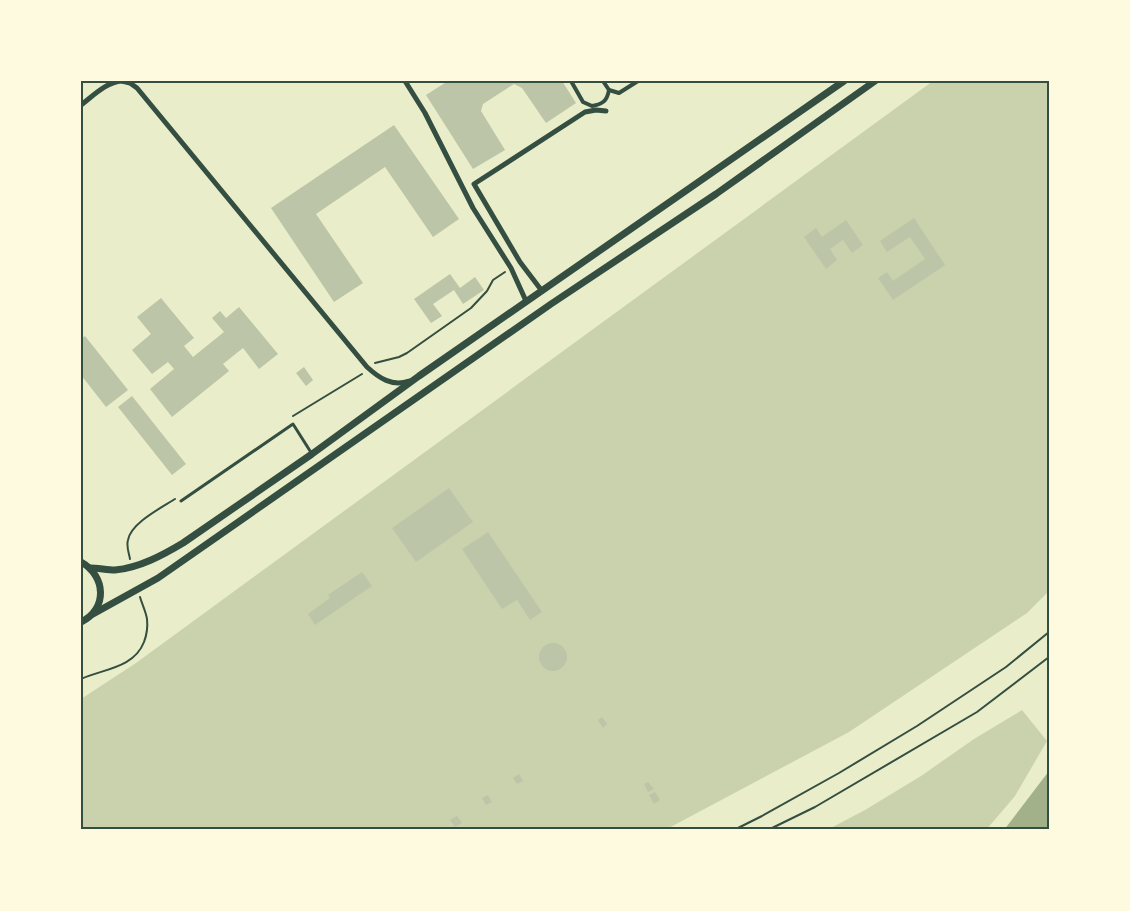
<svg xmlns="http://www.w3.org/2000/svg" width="1130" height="911" font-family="Overpass,sans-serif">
  <rect width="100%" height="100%" fill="#e9edc9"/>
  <g fill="#cad2ad">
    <path d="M933,81h116v510l-22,22 -178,119 -184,98h-584v-131l55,-36z"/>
    <path d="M1022,710l25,31 -32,55 -29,34h-159l38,-20 56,-34 53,-37z"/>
  </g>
  <path fill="#a3b18a" d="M1049,771v59h-45z"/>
  <g fill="#bcc5a7">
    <path d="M448,81h114l14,22 -30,20 -24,-35 -8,-4 -31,20 -2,7 24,39 -32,19 -47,-74z"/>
    <path d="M394,125l65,94 -26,18 -48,-70 -69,47 47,69 -29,19 -63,-94z"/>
    <path d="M914,218l31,47 -52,35 -15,-22 9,-6 6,9 32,-22 -15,-22 -23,15 -7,-11z"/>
    <path d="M846,220l17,25 -11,8 -9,-13 -13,9 7,11 -11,9 -22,-32 12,-9 6,9z"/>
    <path d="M450,274l10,14 15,-11 9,13 -21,14 -9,-14 -21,14 9,12 -11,7 -17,-24z"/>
    <path d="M161,298l33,40 -10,8 9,11 31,-25 -12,-14 8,-7 6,7 13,-11 39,47 -19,15 -16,-21 -20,16 6,7 -57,46 -22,-28 24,-20 -6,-7 -16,12 -20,-24 19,-16 -14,-17z"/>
    <path d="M85,336l43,54 -22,17 -25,-32v-36z"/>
    <path d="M304,367l9,13 -7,6 -10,-13z"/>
    <path d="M132,396l54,68 -14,11 -54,-68z"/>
    <path d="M449,488l24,34 -57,40 -24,-34z"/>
    <path d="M488,532l54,80 -12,8 -13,-20 -15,9 -40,-60z"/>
    <path d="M362,572l10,14 -57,39 -7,-11 22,-16 -2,-3z"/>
    <circle cx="553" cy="657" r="14"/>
    <path d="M602,717l5,7 -4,4 -5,-8z"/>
    <path d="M519,774l4,7 -6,3 -4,-6z"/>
    <path d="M648,782l6,7 -6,3 -4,-8z"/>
    <path d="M655,792l5,8 -6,4 -5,-9z"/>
    <path d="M488,795l4,7 -6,3 -4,-7z"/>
    <path d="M457,816l5,7 -7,4 -5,-7z"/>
  </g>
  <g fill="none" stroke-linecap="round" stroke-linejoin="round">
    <g stroke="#344e41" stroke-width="2">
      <path d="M375,363l24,-6 8,-4 64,-45 16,-17 6,-11 12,-8"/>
      <path d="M293,416l69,-42"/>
      <path d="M130,559c-1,-6 -4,-13 -2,-19 3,-17 33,-32 47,-41"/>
      <path d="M81,679c22,-10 53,-11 63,-37 3,-8 4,-14 3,-23 -1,-7 -5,-15 -7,-22"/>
      <path d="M734,830l28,-14 77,-43 78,-47 89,-59 43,-35"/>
      <path d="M768,830l47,-23 162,-95 72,-55"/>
    </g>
    <path stroke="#344e41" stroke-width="3" d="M181,501l112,-77 19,30"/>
    <g stroke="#344e41" stroke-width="4">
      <path d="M571,81l12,21 9,4c11,-2 15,-5 17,-16l-6,-9"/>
      <path d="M609,90l10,3 19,-12"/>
    </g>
    <g stroke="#344e41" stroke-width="5">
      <path d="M122,81l8,2 7,5 230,279c12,11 25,20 42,14"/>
      <path d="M405,81l20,32 48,95 38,60 15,33"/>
      <path d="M81,105c12,-9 25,-23 41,-24"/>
      <path d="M542,291l-22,-29 -46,-78 111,-72 11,-2 10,1"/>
    </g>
    <g stroke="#344e41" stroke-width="7">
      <path d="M81,562c25,14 27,47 0,60"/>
      <path d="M90,568c8,0 17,2 25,2 24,-2 48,-15 68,-27l129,-89 107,-78 425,-295"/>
      <path d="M93,614l65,-36 393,-274 165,-110 159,-113"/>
    </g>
  </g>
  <rect width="1130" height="911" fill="none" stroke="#fefae0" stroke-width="165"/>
  <rect x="82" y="82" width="966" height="746" fill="none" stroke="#344e41" stroke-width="2"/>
</svg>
